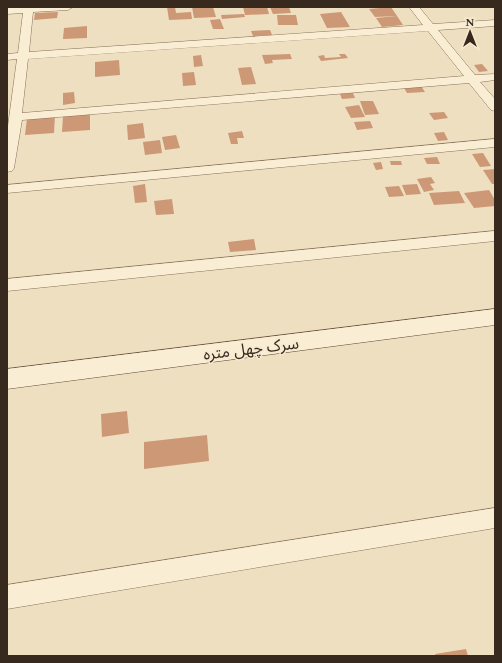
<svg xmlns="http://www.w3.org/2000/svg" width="502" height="663" font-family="Spectral,'Noto Sans Arabic',serif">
  <rect width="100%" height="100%" fill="#eedfc1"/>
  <g fill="#cd9876">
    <path d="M167,7h8l1,6 15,-1 1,7 -23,1z"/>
    <path d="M192,7h21l3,10 -22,1z"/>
    <path d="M243,7h24l2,7 -24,1z"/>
    <path d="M270,7h19l2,6 -18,1z"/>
    <path d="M391,7l6,9 -22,1 -6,-8z"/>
    <path d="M58,12l-1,6 -23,2 1,-7z"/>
    <path d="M341,12l9,15 -23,1 -7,-14z"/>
    <path d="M244,14l1,3 -23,2 -1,-4z"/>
    <path d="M277,15h19l2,10h-20z"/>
    <path d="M397,16l6,9 -21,2 -6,-9z"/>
    <path d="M220,19l4,10h-11l-3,-9z"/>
    <path d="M87,26v12l-24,1 1,-11z"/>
    <path d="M270,30l2,5 -19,1 -2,-5z"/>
    <path d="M290,54l2,5 -20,1 1,3 -8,1 -3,-9z"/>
    <path d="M339,54h6l3,4 -27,3 -3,-5 6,-1 1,3 16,-1z"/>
    <path d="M201,55l2,11 -9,1 -1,-11z"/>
    <path d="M119,60l1,15 -25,2v-15z"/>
    <path d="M482,64l6,7 -9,1 -5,-7z"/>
    <path d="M251,67l5,17 -14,1 -4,-17z"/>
    <path d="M194,72l2,13 -13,1 -1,-13z"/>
    <path d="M421,86l4,6 -18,1 -3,-5z"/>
    <path d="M74,92l1,11 -12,2v-12z"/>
    <path d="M353,93l2,5 -13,1 -2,-5z"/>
    <path d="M360,101h13l6,13 -14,1z"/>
    <path d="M359,105l6,12 -14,1 -6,-11z"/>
    <path d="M444,112l4,6 -14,2 -5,-7z"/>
    <path d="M90,113v17l-28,2 1,-16z"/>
    <path d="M55,115l-1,18 -29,2 2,-17z"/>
    <path d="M370,121l3,7 -16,2 -3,-8z"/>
    <path d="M143,123l2,15 -17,2 -1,-15z"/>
    <path d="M242,131l2,7h-7l1,6h-7l-3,-11z"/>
    <path d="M444,132l4,8 -10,1 -4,-8z"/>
    <path d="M176,135l4,13 -15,2 -3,-13z"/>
    <path d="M160,140l2,13 -17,2 -2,-13z"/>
    <path d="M483,153l8,13 -11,1 -8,-13z"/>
    <path d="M437,157l3,7h-13l-3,-6z"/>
    <path d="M390,161h11l1,4h-11z"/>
    <path d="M381,162l2,7 -7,1 -3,-7z"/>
    <path d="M495,169v15h-3l-9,-14z"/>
    <path d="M431,177l4,6 -5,1 4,6 -10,2 -7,-13z"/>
    <path d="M145,184l2,18 -12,1 -2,-17z"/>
    <path d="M417,184l4,10 -15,1 -4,-10z"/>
    <path d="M399,186l5,10 -15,1 -4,-10z"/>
    <path d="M489,190l6,10v6l-21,2 -10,-15z"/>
    <path d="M459,191l6,12 -31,2 -5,-12z"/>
    <path d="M172,199l2,15 -18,1 -2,-14z"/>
    <path d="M254,239l2,11 -26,2 -2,-10z"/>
    <path d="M127,411l2,22 -27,4 -1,-23z"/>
    <path d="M207,435l2,26 -65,8v-27z"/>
    <path d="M466,649l2,7h-32l-1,-2z"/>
  </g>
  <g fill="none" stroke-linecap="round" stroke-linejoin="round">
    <defs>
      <g id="street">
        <path d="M24,7h49l-5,3 -35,2 -4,40 394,-27 -14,-18h10l14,17 62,-4v6l-57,4 37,45 20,-1v6l-15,2 15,17v12l-4,-1 -22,-27 -447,37 -8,48 -2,3 -5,1v-39l10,-74 -10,1v-6l11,-1 5,-40 -16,1v-6zM428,31l36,45 -442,37 6,-54z"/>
        <path d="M495,139v8l-488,46v-8z"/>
        <path d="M495,231v10l-488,50v-12z"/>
        <path d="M495,508v20l-488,81v-24z"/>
      </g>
      <path id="secondary" d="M495,309v16l-488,64v-20z"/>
    </defs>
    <use href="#street" stroke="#877058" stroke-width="1"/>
    <use href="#secondary" stroke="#69513c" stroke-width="1"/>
    <use href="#street" fill="#f9edd4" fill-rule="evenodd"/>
    <use href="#secondary" fill="#f9edd4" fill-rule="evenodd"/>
  </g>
  <g text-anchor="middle" stroke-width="3" stroke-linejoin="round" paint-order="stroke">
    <g font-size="16" fill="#37291d" stroke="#f5ead0">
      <text transform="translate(251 348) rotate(-7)" y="6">سرک چهل متره</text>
    </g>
  </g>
  <rect width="502" height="663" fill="none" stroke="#37291d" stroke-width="16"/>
  <g transform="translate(470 32)" stroke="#f5ead0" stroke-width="3" paint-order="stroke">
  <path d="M0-3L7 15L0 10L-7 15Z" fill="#37291d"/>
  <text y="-6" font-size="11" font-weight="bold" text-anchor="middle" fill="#37291d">N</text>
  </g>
</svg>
